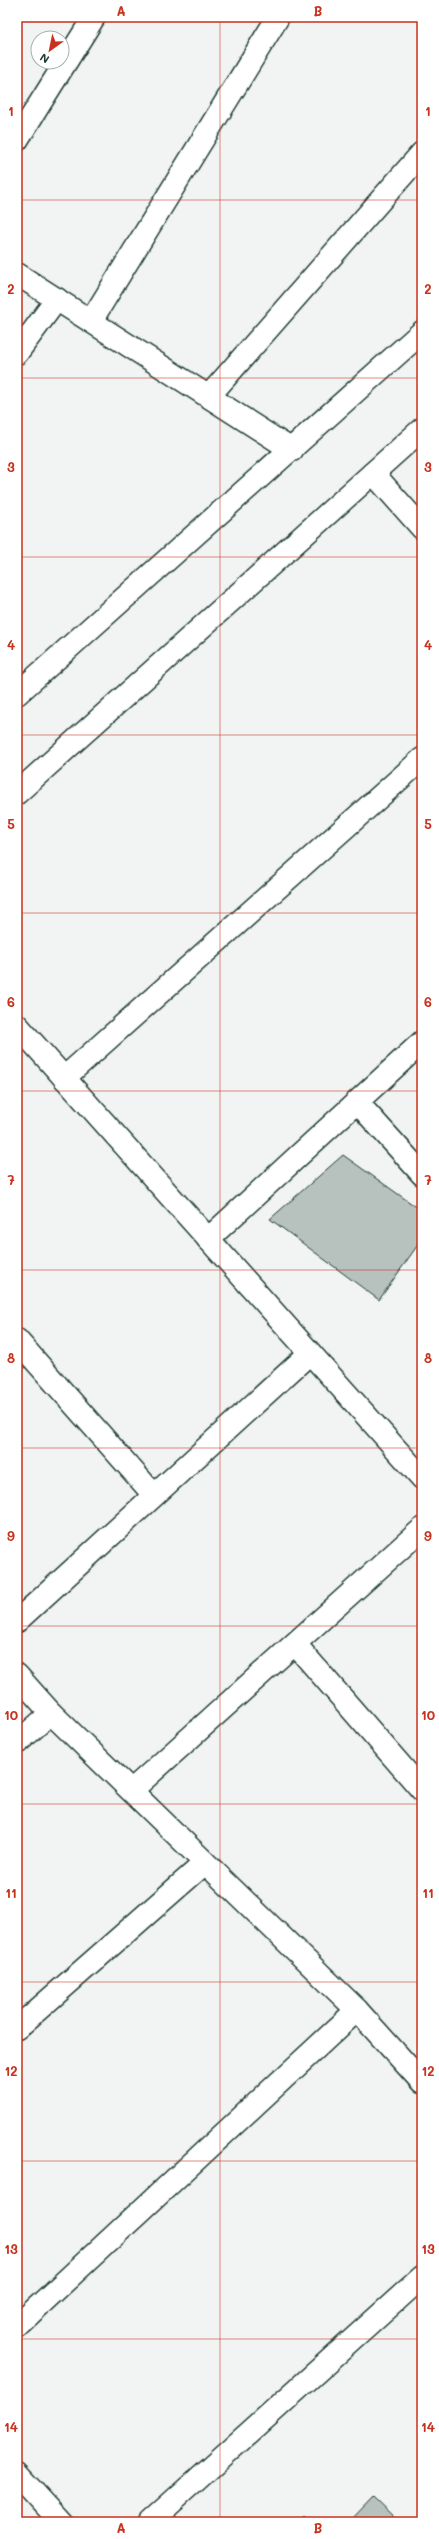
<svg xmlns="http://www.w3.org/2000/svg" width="439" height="2539" font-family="Mali,sans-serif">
  <rect width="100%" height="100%" fill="#f2f3f3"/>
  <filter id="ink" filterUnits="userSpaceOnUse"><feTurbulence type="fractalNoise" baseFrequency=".025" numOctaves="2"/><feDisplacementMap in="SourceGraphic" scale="8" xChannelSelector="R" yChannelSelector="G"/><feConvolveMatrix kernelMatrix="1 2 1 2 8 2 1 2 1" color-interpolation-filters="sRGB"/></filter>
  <g filter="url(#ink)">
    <g fill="#b7c1bd" stroke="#1f3d34">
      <path d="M343,1155l79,56v28l-43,61 -109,-81z"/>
      <path d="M373,2498l25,24h-48z"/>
      <path d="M305,2518l4,4h-7z"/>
    </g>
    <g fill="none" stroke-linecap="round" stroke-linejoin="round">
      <defs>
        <g id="minor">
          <path d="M17,140l77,-123"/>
          <path d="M17,274l275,176"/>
          <path d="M91,321l187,-304"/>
          <path d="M17,353l40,-54"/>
          <path d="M209,396l213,-243"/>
          <path d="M373,473l49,55"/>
          <path d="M17,694l405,-362"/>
          <path d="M17,793l405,-364"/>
          <path d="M17,1025l405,453"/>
          <path d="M64,1078l358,-319"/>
          <path d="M357,1102l65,72"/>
          <path d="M208,1239l214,-197"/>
          <path d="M17,1340l137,155"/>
          <path d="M17,1621l293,-268"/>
          <path d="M295,1644l127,146"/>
          <path d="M17,1675l34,38 306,297 65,72"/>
          <path d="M17,1743l34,-30"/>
          <path d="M132,1790l290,-261"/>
          <path d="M17,2028l188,-165"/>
          <path d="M17,2326l340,-316"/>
          <path d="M17,2474l44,48"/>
          <path d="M150,2522l272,-245"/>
        </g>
      </defs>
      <use href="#minor" stroke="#1f3d34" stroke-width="25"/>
      <use href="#minor" stroke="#fff" stroke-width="22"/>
    </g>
  </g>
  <path fill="none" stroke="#c8321e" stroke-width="1" stroke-opacity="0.55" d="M220,17v2505M17,200h405M17,378h405M17,557h405M17,735h405M17,913h405M17,1091h405M17,1270h405M17,1448h405M17,1626h405M17,1804h405M17,1982h405M17,2161h405M17,2339h405"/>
  <rect width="439" height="2539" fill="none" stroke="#fff" stroke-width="44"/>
  <g transform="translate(50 50) rotate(213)"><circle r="19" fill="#ffffff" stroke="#a5b1ae"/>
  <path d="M0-3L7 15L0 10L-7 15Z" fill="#c8321e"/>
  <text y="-6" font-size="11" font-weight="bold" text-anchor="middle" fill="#1f3d34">N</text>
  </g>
  <rect x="22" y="22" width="395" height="2495" fill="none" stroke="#c8321e" stroke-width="1.5"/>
  <g font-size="13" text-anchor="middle" font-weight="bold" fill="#c8321e">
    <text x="121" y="16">A</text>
    <text x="318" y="16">B</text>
    <text x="11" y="116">1</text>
    <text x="428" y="116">1</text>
    <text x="11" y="294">2</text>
    <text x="428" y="294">2</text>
    <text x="11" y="472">3</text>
    <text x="428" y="472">3</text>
    <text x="11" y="650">4</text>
    <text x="428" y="650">4</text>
    <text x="11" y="829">5</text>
    <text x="428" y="829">5</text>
    <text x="11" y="1007">6</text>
    <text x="428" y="1007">6</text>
    <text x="11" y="1185">7</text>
    <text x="428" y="1185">7</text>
    <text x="11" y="1363">8</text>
    <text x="428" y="1363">8</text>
    <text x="11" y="1541">9</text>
    <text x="428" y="1541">9</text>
    <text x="11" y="1720">10</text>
    <text x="428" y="1720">10</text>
    <text x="11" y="1898">11</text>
    <text x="428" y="1898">11</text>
    <text x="11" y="2076">12</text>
    <text x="428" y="2076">12</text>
    <text x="11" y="2254">13</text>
    <text x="428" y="2254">13</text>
    <text x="11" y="2432">14</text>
    <text x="428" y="2432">14</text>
    <text x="121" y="2533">A</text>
    <text x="318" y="2533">B</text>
  </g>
</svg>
